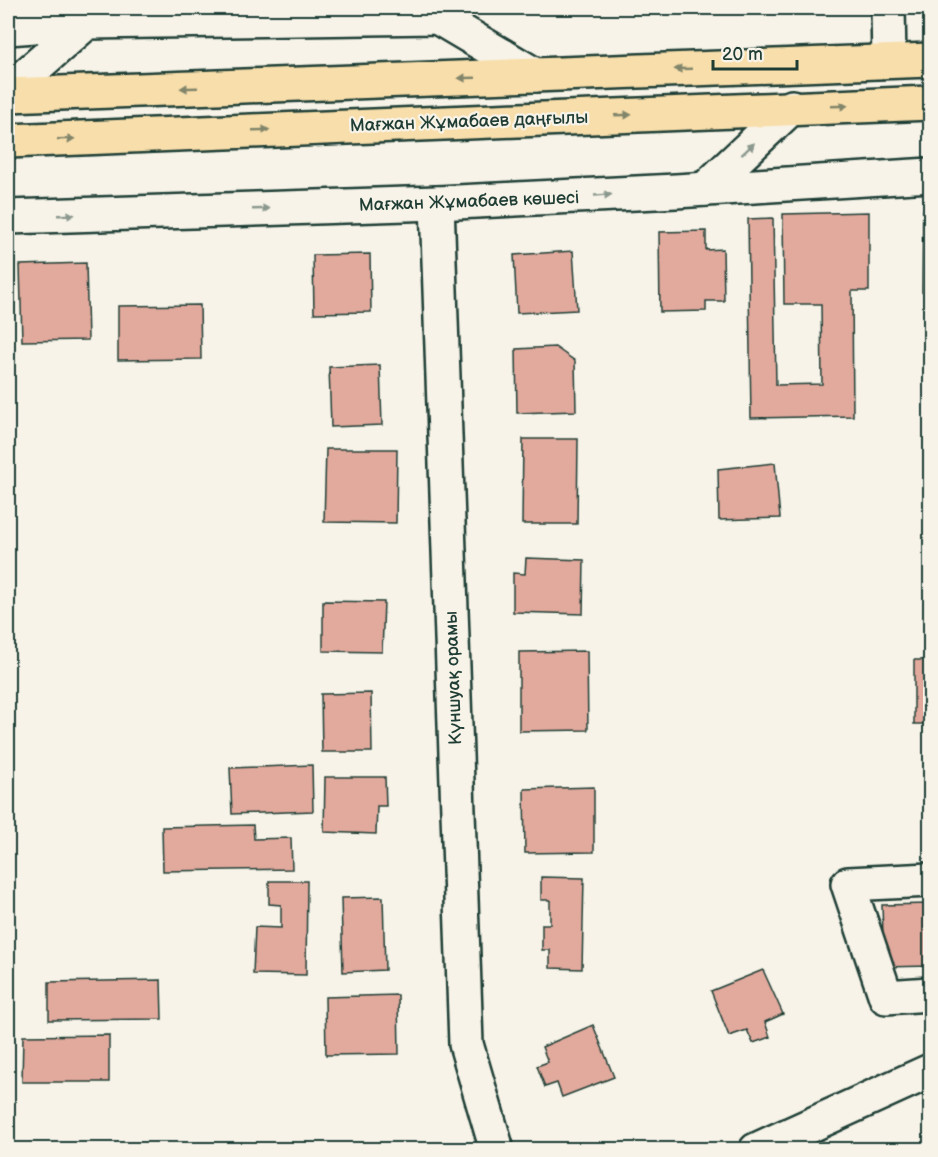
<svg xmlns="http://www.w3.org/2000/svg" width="938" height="1157" font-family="'Balsamiq Sans',sans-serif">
  <rect width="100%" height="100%" fill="#f7f3e8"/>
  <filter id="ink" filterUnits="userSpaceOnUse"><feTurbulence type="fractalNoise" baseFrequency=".0167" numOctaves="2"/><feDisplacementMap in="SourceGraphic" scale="12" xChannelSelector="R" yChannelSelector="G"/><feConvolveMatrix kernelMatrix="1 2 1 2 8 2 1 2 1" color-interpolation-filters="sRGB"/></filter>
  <g filter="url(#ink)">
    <g fill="#e2a99d" stroke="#1f3d34" stroke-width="1.5">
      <path d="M923,210h7v82h-8z"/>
      <path d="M869,212v79h-17l1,125 -102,2 -3,-199 25,-1 3,167 46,-1 -1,-80h-37l-1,-90z"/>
      <path d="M706,231v19l17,-1 1,52h-18v10l-46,1 -1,-80z"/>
      <path d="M573,251l4,59 -60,3 -3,-58z"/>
      <path d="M370,254l1,58 -57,1 -1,-58z"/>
      <path d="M86,263l2,77 -66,1 -2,-76z"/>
      <path d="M200,305l1,54 -83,1v-54z"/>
      <path d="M555,347l20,14 1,50 -59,2 -1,-64z"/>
      <path d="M380,365l2,60 -51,2 -2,-60z"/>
      <path d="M523,439h55l-1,85h-55z"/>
      <path d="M326,449h71l-1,74 -72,-1z"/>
      <path d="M775,463l5,55 -61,2 -1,-51z"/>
      <path d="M526,558l58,2 -1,54 -70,-2v-39l12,1z"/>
      <path d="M323,601l61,1 -2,50 -59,-1z"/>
      <path d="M587,651l1,79 -69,1v-79z"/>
      <rect x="914" y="660" width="16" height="64"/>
      <path d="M371,693l1,59h-50l-1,-58z"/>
      <path d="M312,765l1,46 -81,3 -2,-46z"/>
      <path d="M325,777h60l1,29h-9l-1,28 -52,-2z"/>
      <path d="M594,787v65l-69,1 -1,-64z"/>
      <path d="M253,825l1,14 37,-1 1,31 -129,2 -1,-44z"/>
      <path d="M541,877l43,1 -2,91 -32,-1v-18h-8v-26h8v-24h-9z"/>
      <path d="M269,881h38l-1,94 -53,-1 2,-47 26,1v-23l-12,-1z"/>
      <path d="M383,897l2,73 -42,2 -2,-74z"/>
      <path d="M930,904v62l-46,1 -2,-62z"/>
      <path d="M763,970l20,44 -18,8 5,15 -17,6 -6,-13 -18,6 -18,-45z"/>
      <path d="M161,980l1,39 -113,1v-38z"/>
      <path d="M398,995l1,59 -73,1 -1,-58z"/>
      <path d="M593,1025l21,52 -52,20 -5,-14 -12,4 -8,-21 11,-4 -6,-15z"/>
      <path d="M109,1035v47h-87l1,-46z"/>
    </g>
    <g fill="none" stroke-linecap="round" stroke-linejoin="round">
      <defs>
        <g id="minor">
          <path d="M888,8l1,53"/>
          <path d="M8,28l79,-6"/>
          <path d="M8,91l79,-69 350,-5 98,58"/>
          <path d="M705,189l87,-82"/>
          <path d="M437,203l29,841 31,106"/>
          <path d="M8,217l429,-14 239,-12 254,-16"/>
          <path d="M930,880l-82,4 38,113 44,-3"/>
          <path d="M756,1150l174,-79"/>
        </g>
        <g id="major">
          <path d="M8,95l922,-35"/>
          <path d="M8,141l922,-38"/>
        </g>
      </defs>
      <use href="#minor" stroke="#1f3d34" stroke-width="38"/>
      <use href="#major" stroke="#1f3d34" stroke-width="38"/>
      <use href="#minor" stroke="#f7f3e8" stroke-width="33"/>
      <use href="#major" stroke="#f8deab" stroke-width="33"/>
    </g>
    <defs><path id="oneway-solid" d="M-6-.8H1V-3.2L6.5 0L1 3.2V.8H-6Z" transform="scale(1.5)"/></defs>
    <g fill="#81856a">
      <use href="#oneway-solid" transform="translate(683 69) rotate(178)"/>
      <use href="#oneway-solid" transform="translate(467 78) rotate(178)"/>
      <use href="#oneway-solid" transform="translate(189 88) rotate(178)"/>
      <use href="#oneway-solid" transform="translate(839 106) rotate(-2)"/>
      <use href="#oneway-solid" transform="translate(623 115) rotate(-2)"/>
      <use href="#oneway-solid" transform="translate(261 130) rotate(-2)"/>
      <use href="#oneway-solid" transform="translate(66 139) rotate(-2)"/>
    </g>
    <g fill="#8b988e">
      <use href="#oneway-solid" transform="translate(748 149) rotate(-43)"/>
      <use href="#oneway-solid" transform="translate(603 195) rotate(-3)"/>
      <use href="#oneway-solid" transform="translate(261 209) rotate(-2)"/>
      <use href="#oneway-solid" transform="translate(66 215) rotate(-2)"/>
    </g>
  </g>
  <g text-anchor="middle" stroke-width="4.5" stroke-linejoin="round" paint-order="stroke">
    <g font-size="18" fill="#1f3d34" stroke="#f7f3e8">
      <text transform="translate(469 121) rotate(-2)" y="6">Мағжан Жұмабаев даңғылы</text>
      <text transform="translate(469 201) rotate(-2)" y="6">Мағжан Жұмабаев көшесі</text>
      <text transform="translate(453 678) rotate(-92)" y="6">Күншуақ орамы</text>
    </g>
  </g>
  <rect width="938" height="1157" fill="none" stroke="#f7f3e8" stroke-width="30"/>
  <rect x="15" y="15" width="908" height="1127" fill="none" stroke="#1f3d34" stroke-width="2" filter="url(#ink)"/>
  <path d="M713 60v9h84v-9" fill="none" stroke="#1f3d34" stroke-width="3"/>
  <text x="722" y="60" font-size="18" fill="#1f3d34" stroke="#f7f3e8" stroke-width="4.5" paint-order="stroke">20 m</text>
</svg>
